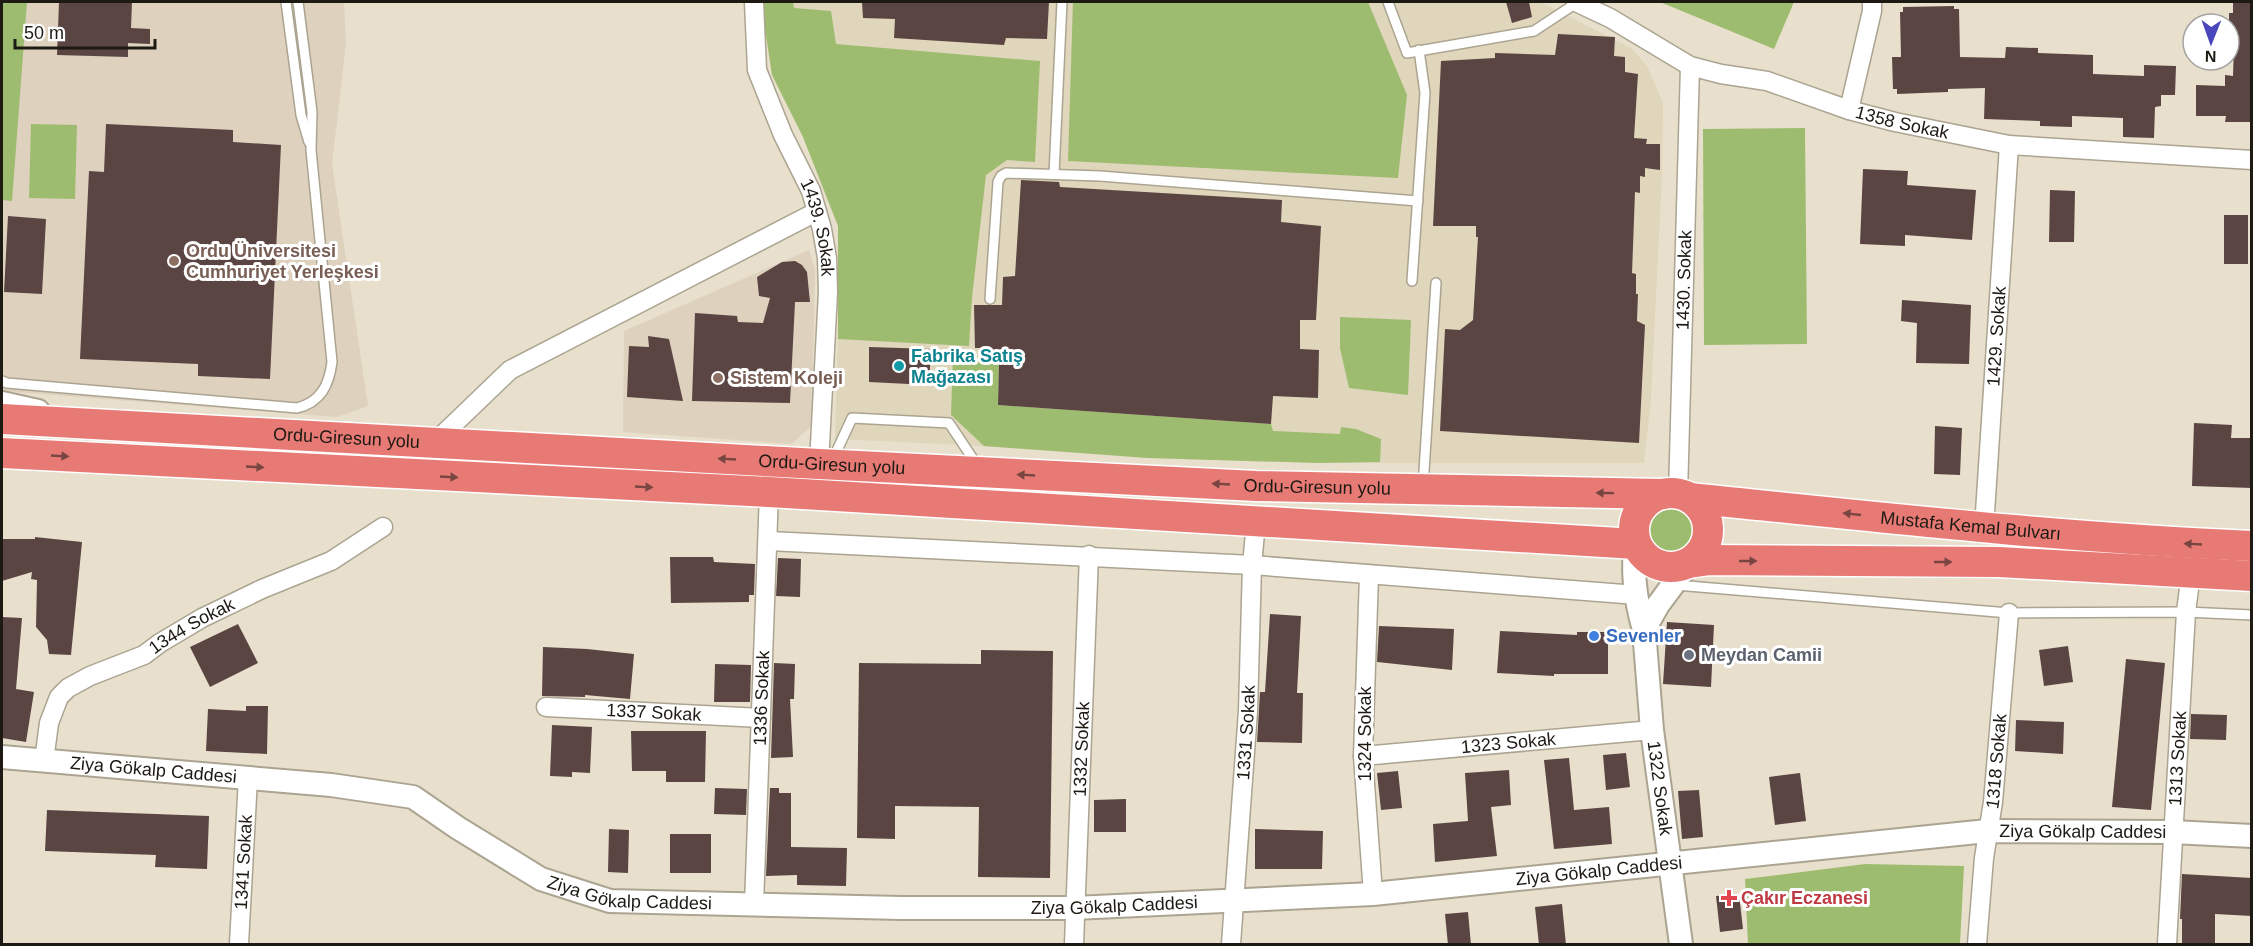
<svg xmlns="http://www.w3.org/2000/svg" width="2253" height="946" font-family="Arial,sans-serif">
  <rect width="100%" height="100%" fill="#e8e0cc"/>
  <path fill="#dfd6bb" d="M761,2h780l90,46 16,18 16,37 -1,71 -11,225 -7,64h-326l-170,-5 -184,-13 -129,-6 4,-146 -1,-67 -35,-89 -31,-62z"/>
  <g fill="#ded1be">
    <path d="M2,2h342l2,42 -14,120 36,242 -31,11 -335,-26z"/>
    <path d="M809,250l6,20 -3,155 -20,19 -169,-12 1,-101z"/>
  </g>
  <g fill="#9ebc6f">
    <path d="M2,2h25l-15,199 -10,-1z"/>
    <path d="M761,2h32l1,6 37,3 5,33 204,17 -5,101 -28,-2 -21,15 -14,122 -3,49 -131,-7v-113l-35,-89 -31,-62z"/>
    <path d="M1073,2h295l39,93 -9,83 -330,-17z"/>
    <path d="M1660,2h134l-20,47z"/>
    <path d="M31,124l46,1 -2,74 -46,-1z"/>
    <path d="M1805,128l2,216 -103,1 -1,-216z"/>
    <path d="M1340,317l71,3 -3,75 -59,-7 -9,-40z"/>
    <path d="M953,354l29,3 17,6 -1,42 273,19 2,7 67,3 1,-7 15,2 25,10 -1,23 -62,1 -170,-5 -164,-12 -33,-31z"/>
    <circle cx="1671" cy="529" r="22"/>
    <path d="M1865,864l99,2 -4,78h-212l-3,-65z"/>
  </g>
  <g fill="#5a4543">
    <path d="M59,2h73l-1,26 19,1v15l-22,-1v14l-71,-2z"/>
    <path d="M862,2h187l-2,37 -41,-1 -2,7 -110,-7 1,-19 -32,-1z"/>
    <path d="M1506,2h23l3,15 -20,6z"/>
    <path d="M2233,3h19v119h-27l1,-6h-30v-31l29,1v-11l8,1 1,-32h-5v-31h4z"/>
    <path d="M1954,6v3h5l1,48 45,1 1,-11 32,1v5l55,2v19l51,2v-11l32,1 -1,29h-14v11l-6,1 -1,31 -31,-1v-19l-51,-2v11l-32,-1v-5l-56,-2 1,-31 -37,1v3l-51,2v-5h-4l-1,-32h9l-1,-45h3v-5z"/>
    <path d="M1558,34l57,3 -1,19 11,1v15l13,2 -4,64 13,1 -1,5h14v26l-15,-2v9l-5,-1v17l-5,-1 -3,81 4,1v20h2l-1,27 8,4 -6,118 -199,-12 5,-102 15,1 13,-10 5,-83h-2v-11h-43l8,-165 54,-3v-5l60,2z"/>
    <path d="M106,124l127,6v12l48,3 -11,234 -72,-3v-12l-118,-5 9,-188 15,1z"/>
    <path d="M1863,169l45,2 -1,14 69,5 -4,50 -67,-5v11l-45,-2z"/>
    <path d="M1021,180l38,2 1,5 222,13 -1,22 40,4 -5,94h-16v29l19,1 -1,48 -45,-2 -2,28 -273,-19 1,-42 -17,-1v-14h-7l-1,-43h28l1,-28 12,-1z"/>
    <path d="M2050,190l25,1 -1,51h-25z"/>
    <rect x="2224" y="215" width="24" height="49"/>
    <path d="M8,216l38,3 -4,75 -38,-2z"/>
    <path d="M795,261l7,4 5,7 3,30h-15l-5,101 -98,-2 3,-88 42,3 1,6 25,1 7,-25 -11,-2 -2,-19 25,-15z"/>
    <path d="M1902,300l69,5 -2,59 -53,-1 1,-40 -16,-2z"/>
    <path d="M648,336l21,3 14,62 -56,-4 2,-51 20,1z"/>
    <path d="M869,347l62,2 -2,36 -60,-3z"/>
    <path d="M2194,423l38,2 -1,13h21v50l-60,-2z"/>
    <path d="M1935,426l27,2 -2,47 -26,-1z"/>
    <path d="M35,537l47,5 -11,113 -22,-1 -2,-14 -11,-13 1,-47 -6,-1 1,-7 -30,9v-42h33z"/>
    <path d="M670,557h43l1,5 41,2 -1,31h-5v7l-78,1z"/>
    <path d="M778,558l23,1 -1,38 -24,-1z"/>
    <path d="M1270,614l31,2 -4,77h6l-1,50 -45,-1 3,-50h5z"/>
    <path d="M2,617l20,1 -6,71 18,3 -8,50 -24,-4z"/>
    <path d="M1667,622l47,3 -3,62 -48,-3z"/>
    <path d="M238,624l20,39 -48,24 -20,-40z"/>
    <path d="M1379,626l75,3 -2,41 -75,-8z"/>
    <path d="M1500,631l77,4v-3h31v42h-54v2l-57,-3z"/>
    <path d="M2068,646l5,36 -29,4 -5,-36z"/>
    <path d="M543,647l44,2 47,5 -4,45 -45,-4v2l-43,-1z"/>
    <path d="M981,650l72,1 -3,227 -72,-1 1,-70 -84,-1v33l-38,-1 2,-175 122,1z"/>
    <path d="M2126,659l39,4 -14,147 -39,-3z"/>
    <path d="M774,663l21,1 -1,35h-4l3,58 -22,1z"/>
    <path d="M715,664l36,1 -1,37h-36z"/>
    <path d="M246,706h22l-1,48 -61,-3 2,-42 38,2z"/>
    <path d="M2191,714l36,1 -1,25 -36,-1z"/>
    <path d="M2016,720l48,2 -1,32 -48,-3z"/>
    <path d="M552,725l40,2 -2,46 -18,-1v5l-22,-1z"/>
    <path d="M631,731h75l-1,51h-39v-11h-34z"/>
    <path d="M1626,753l4,34 -24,3 -3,-35z"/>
    <path d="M1569,758l5,52 35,-3 3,37 -58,5 -10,-89z"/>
    <path d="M1509,770l2,35 -20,2 6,49 -62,6 -2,-38 35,-3 -3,-48z"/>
    <path d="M1398,771l4,37 -21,2 -4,-37z"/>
    <path d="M1800,773l6,48 -31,4 -6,-48z"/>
    <path d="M715,788l32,1 -1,26 -32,-1z"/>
    <path d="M770,788h9v5h12v54l56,1 -1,38 -49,-1v-10l-31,1z"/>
    <path d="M1699,790l4,47 -21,2 -4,-48z"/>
    <path d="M1126,799v33h-32v-32z"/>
    <path d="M47,810l162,6 -2,53 -52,-2 1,-12 -111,-4z"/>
    <path d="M609,829l20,1 -1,43 -20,-1z"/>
    <path d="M1255,829l68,2 -1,38h-67z"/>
    <rect x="670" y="834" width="41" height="39"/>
    <path d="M2182,874l70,4v38l-37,-2v31h-33v-26h-2z"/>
    <path d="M1739,894l4,35 -23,3 -4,-36z"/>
    <path d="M1562,904l4,41h-27l-4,-38z"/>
    <path d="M1468,912l3,33h-23l-3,-31z"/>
  </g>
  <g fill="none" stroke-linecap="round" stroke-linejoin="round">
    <defs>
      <g id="service">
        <path d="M286,2l15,113 8,27"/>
        <path d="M1388,2l19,51 127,-22 44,-29"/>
        <path d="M1054,174l8,-172"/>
        <path d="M1412,281l13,-188 -6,-43"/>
        <path d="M990,299l8,-117 3,-6 5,-3 94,3 318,25"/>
        <path d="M2,381l5,2 290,25c24,-6 32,-23 35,-46l-21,-212 1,-38 -14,-110"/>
        <path d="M833,459l19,-41 97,5 28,42"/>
        <path d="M1423,487l13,-204"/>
        <path d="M1676,585l333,28 177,-1 66,3"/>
      </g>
      <g id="minor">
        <path id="s1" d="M754,2l3,68 26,65 28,56 11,38 5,29 1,34 -9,172"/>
        <path id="s2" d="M1576,2l34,16 80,48 31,8 46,7 82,29 46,12 114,23 243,15"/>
        <path d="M1849,110l23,-99v-9"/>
        <path d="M434,443l76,-73 306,-158"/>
        <path id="s3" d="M1678,494l12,-428"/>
        <path id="s4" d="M1984,528l25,-383"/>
        <path d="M769,541l483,24 385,30"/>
        <path d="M1369,575l-6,181 10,138"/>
        <path id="s5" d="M546,707l215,11"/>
        <path id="s6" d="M1363,756l289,-26"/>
        <path id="s7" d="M44,761l5,-38 10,-26 9,-9 22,-12 54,-21 16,-12 42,-25 60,-29 69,-28 52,-34"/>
        <path id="s8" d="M754,905l15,-413"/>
        <path id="s9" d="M239,944l9,-166"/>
        <path id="s10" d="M1074,944l15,-389"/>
        <path id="s11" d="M1231,944l17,-233 4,-146 4,-43"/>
        <path id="s12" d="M1977,944l7,-86 9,-56 16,-189"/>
        <path id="s13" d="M2167,944l19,-332 5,-39"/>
      </g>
      <g id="tertiary">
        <path d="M2,403l36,8"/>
        <path d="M1636,544c-5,29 0,58 8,86l14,-25 31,-42"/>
        <path id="s14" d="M1644,630l8,100 29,214"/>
        <path id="s15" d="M2,757l329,28 82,12 45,31 83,51 69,22 291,7h173l299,-14 614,-63 185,1 80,4"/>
      </g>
      <g id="trunk">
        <path id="s16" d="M2,419l817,45 437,22 407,8"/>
        <path d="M2,453l767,39 867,52"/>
        <circle cx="1671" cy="530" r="37"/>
        <path id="s17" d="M1690,498c187,19 374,40 562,48"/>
        <path d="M1689,563l21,-3 289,2 253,14"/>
      </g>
    </defs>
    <use href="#service" stroke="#aba491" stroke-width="12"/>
    <use href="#minor" stroke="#aba491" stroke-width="21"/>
    <use href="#tertiary" stroke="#aba491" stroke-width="26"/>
    <use href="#trunk" stroke="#fff" stroke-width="33"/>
    <use href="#service" stroke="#fff" stroke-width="9"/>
    <use href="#minor" stroke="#fff" stroke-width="18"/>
    <use href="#tertiary" stroke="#fff" stroke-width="22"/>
    <use href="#trunk" stroke="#e87a76" stroke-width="30"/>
  </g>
  <defs><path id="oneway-solid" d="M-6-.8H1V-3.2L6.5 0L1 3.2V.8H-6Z" transform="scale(1.5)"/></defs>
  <g fill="#784540">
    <use href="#oneway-solid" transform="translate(60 456) rotate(3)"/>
    <use href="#oneway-solid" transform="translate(727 459) rotate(-177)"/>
    <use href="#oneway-solid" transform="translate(255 467) rotate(3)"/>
    <use href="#oneway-solid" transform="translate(1026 475) rotate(-177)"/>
    <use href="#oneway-solid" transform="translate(449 477) rotate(3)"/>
    <use href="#oneway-solid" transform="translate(1221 484) rotate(-177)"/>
    <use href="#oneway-solid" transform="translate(644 487) rotate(3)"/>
    <use href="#oneway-solid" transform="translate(1605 493) rotate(-179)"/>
    <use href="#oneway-solid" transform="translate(1852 514) rotate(-174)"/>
    <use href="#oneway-solid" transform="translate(2193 544) rotate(-177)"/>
    <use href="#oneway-solid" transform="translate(1748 561)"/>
    <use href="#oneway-solid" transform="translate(1943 562)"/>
  </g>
  <g fill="#8d6e63" stroke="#fff" stroke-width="2">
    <circle cx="174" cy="261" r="6"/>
    <circle cx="718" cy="378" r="6"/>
  </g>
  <circle fill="#0f9aa8" stroke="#fff" stroke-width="2" cx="899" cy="366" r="6"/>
  <circle fill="#3f7fe0" stroke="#fff" stroke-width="2" cx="1594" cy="636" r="6"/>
  <circle fill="#6b7280" stroke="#fff" stroke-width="2" cx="1689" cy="655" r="6"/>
  <path fill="#e0444e" stroke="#fff" stroke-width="2" d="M1726 889h6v6h6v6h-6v6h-6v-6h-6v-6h6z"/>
  <g text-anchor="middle" stroke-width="6" stroke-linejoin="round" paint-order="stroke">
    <g font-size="18" fill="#1d1a13" stroke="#fff">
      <text dy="6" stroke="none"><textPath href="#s2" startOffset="351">1358 Sokak</textPath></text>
      <text dy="6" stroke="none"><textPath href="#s1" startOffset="238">1439. Sokak</textPath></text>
      <text dy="6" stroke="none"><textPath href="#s3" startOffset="214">1430. Sokak</textPath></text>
      <text dy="6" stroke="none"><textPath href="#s4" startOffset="192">1429. Sokak</textPath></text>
      <text dy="6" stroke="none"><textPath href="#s16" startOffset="345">Ordu-Giresun yolu</textPath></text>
      <text dy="6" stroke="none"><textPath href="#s16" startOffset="831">Ordu-Giresun yolu</textPath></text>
      <text dy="6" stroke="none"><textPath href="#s16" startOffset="1317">Ordu-Giresun yolu</textPath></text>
      <text dy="6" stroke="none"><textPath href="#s17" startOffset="282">Mustafa Kemal Bulvarı</textPath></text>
      <text dy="6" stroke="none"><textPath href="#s7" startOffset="218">1344 Sokak</textPath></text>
      <text dy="6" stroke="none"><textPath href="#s8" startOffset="207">1336 Sokak</textPath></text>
      <text dy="6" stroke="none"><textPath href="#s5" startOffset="108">1337 Sokak</textPath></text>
      <text dy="6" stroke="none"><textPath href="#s11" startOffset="212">1331 Sokak</textPath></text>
      <text transform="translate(1365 734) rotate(-90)" y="6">1324 Sokak</text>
      <text dy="6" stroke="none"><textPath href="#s6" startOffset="146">1323 Sokak</textPath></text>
      <text dy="6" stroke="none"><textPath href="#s10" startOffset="195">1332 Sokak</textPath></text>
      <text dy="6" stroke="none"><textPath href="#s13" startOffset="186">1313 Sokak</textPath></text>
      <text dy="6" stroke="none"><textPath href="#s12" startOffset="184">1318 Sokak</textPath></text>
      <text dy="6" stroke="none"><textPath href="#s15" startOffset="152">Ziya Gökalp Caddesi</textPath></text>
      <text dy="6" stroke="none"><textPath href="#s14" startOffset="159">1322 Sokak</textPath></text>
      <text dy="6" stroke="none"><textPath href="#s15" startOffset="2114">Ziya Gökalp Caddesi</textPath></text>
      <text dy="6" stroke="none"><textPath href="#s9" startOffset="82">1341 Sokak</textPath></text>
      <text dy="6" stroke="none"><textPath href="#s15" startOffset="1628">Ziya Gökalp Caddesi</textPath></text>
      <text dy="6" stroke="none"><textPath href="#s15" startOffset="656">Ziya Gökalp Caddesi</textPath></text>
      <text dy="6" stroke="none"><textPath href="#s15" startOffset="1142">Ziya Gökalp Caddesi</textPath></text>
    </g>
    <g font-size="18" font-weight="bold" fill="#785e54" stroke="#fff" text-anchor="start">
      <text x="186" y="257">Ordu Üniversitesi<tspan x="186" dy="21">Cumhuriyet Yerleşkesi</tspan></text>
      <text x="730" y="384">Sistem Koleji</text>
    </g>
    <g font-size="18" font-weight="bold" fill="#0d838f" stroke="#fff" text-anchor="start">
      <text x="911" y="362">Fabrika Satış<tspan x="911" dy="21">Mağazası</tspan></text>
    </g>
    <g font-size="18" font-weight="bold" fill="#366cbe" stroke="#fff" text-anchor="start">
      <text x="1606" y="642">Sevenler</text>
    </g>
    <g font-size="18" font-weight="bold" fill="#5b616d" stroke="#fff" text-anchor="start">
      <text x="1701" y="661">Meydan Camii</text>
    </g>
    <g font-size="18" font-weight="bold" fill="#be3a42" stroke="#fff" text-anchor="start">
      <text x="1741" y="904">Çakır Eczanesi</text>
    </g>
  </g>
  <rect width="2253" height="946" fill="none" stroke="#1d1a13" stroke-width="6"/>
  <g transform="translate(2211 42) rotate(181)"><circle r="28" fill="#ffffff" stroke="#a5a3a1" stroke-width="1.5"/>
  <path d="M0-4.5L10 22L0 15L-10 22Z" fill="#4a46bc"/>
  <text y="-9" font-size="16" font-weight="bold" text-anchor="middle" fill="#1d1a13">N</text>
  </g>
  <path d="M15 39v9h140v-9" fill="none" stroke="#1d1a13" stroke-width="3"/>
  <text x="24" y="39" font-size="18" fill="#1d1a13" stroke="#ffffff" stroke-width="4.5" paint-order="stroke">50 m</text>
</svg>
